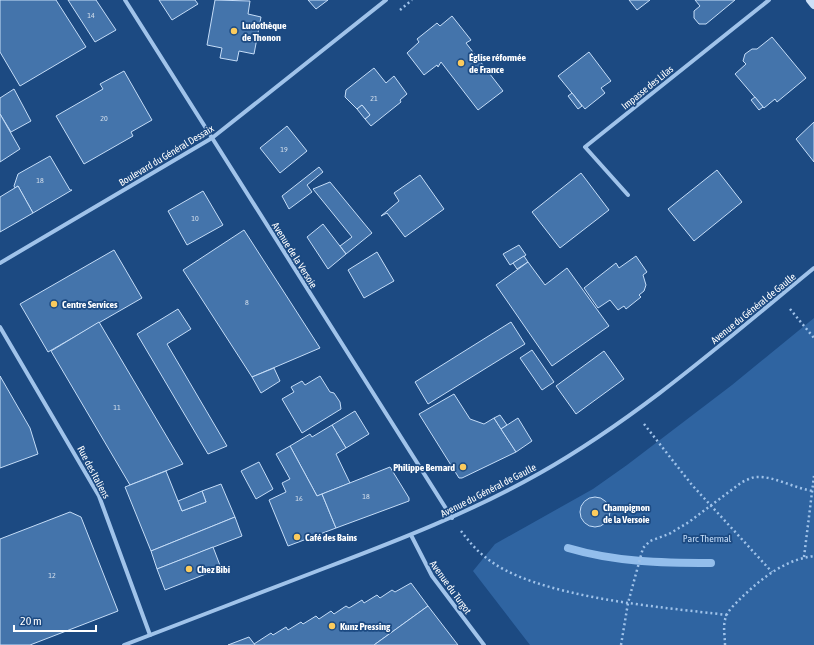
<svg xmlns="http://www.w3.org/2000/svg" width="814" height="645" font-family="'Asap Condensed',sans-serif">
  <rect width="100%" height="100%" fill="#1c4a82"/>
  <path fill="#2f64a1" d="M814,318v327h-284l-57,-74 22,-27 98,-55 34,-24 105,-80z"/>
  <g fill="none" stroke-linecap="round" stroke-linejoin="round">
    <path stroke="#93beec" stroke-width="8" d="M568,548c47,14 94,15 143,15"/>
  </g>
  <g fill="#4474ab" stroke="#c5ddf8">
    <path d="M0,0h56l30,47 -66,39 -20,-34z"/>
    <path d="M68,0h28l20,30 -21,12z"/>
    <path d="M159,0h36l3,4 -26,16z"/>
    <path d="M215,0l35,1 -2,13 13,3 -7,37 -15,-3 -2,10 -17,-3 2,-10 -15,-3z"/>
    <path d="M308,0h20l-12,9z"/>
    <path d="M629,0h21l-13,10z"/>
    <path d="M695,0h40l-29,24h-7l-5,-6v-7l6,-5z"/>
    <path d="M452,16l19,24 -5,3 37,48 -25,19 -37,-48 -3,5 -1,-2 -13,10 -17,-22 12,-11 -2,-3 20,-16 3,3z"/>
    <path d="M772,37l34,41 -29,24 -2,-3 -11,9 -29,-34 11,-10 -3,-3 2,-7 7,-5h5z"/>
    <path d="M589,52l22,29 -10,7 4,5 -20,16 -27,-33z"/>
    <path d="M374,68l12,15 8,-7 13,18 -7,6 1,2 -30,24 -6,-7 5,-4 -8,-10 -5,4 -12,-12 1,-7z"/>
    <path d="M124,71l28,49 -21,12 2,4 -49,28 -28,-48 47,-27 -3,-5z"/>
    <path d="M14,89l17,32 -20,11 -11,-18v-16z"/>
    <path d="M572,93l10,13 -4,3 -10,-13z"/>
    <path d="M755,97l8,10 -4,3 -8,-10z"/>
    <path d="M362,105l8,10 -5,4 -8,-10z"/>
    <path d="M0,114l20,35 -20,13z"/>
    <path d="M814,122v40l-18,-23z"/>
    <path d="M287,126l20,25 -27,22 -20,-25z"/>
    <path d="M50,156l20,34h2l-39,23 -15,-27 -3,2 -1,-2 4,-12z"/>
    <path d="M319,167l4,5 -16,13 5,7 -23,17 -7,-13z"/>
    <path d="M717,170l25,32 -48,39 -26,-32z"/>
    <path d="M581,173l28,37 -49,38 -28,-36z"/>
    <path d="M420,175l24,34 -39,28 -18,-24 -6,3 18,-15 -5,-8z"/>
    <path d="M330,182l42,51 -26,21 -6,-8 12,-9 -39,-48z"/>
    <path d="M18,186l15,27 -33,19v-35z"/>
    <path d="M203,191l20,34 -36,20 -19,-34z"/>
    <path d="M323,224l23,30 -18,15 -21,-32z"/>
    <path d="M244,230l76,118 -68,29 -69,-107z"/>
    <path d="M519,245l7,10 -16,10 -7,-11z"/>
    <path d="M114,250l28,48 -94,54 -28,-48z"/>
    <path d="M377,252l17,29 -30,17 -16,-28z"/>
    <path d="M524,256l4,6 -11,7 -4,-6z"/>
    <path d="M636,256l11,16 -4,3 3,10 -2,6 -5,4 2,2 -15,12 -2,-3 -6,4 -8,-10 -12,8 -14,-20 32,-25 3,5z"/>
    <path d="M528,262l17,23 22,-17 42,58 -57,40 -56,-81z"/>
    <path d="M178,309l13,20 -24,15 60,102 -19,8 -71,-120z"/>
    <path d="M99,322l84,142 -53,21 -79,-134z"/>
    <path d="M511,322l14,22 -97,60 -13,-22z"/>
    <path d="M532,350l22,32 -12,8 -22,-32z"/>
    <path d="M604,351l20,28 -48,35 -20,-28z"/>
    <path d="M274,368l6,13 -19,12 -9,-16z"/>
    <path d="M0,376l30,52 8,26 -38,14z"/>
    <path d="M320,376l10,16 4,1 6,9 1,7 -39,24 -20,-34 12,-7 -3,-5 11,-6 3,4z"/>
    <path d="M454,394l16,25 14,5 10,-6 22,34 -54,26h-3l-40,-64z"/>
    <path d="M355,411l14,23 -23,14 -14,-23z"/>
    <path d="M500,415l7,10 -6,4 -7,-11z"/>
    <path d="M518,418l14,23 -16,11 -15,-23z"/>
    <path d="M332,425l14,23 -10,6 14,29 -33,13 -27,-50 20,-12 2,3z"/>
    <path d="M290,446l27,50 5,-2 14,34 -48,18 -19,-46 17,-8 -4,-9 8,-4 -14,-25z"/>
    <path d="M259,462l14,27 -17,10 -15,-28z"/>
    <path d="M390,467l19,31v3l-73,27 -14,-34z"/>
    <path d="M166,471l16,40 24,-9 -4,-11 19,-7 14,33 -84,34 -26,-64z"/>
    <path d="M202,491l4,11 -24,9 -4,-10z"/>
    <circle cx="595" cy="512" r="15"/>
    <path d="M70,512l11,5 37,94 -88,34h-30v-106z"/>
    <path d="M235,517l7,19 -85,33 -6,-18z"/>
    <path d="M213,547l8,21 -56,22 -8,-21z"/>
    <path d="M411,583l17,23 -54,39h-119l-1,-1 17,-11 2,2 13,-8 2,3 13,-8 2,2 13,-8 3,3 12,-8 3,3 12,-8 3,2 13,-8 2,3 13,-8 3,3 12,-8 3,2z"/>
    <path d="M428,606l30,39h-84z"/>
    <path d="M249,637l6,8h-27z"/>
  </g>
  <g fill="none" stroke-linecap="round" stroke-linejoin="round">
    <g stroke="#a0c3ea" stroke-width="2.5" stroke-dasharray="2 3" stroke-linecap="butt">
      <path d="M400,10l12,-10"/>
      <path d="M790,309l24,29"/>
      <path d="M644,424l48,61 80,87"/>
      <path d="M461,531c7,9 14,18 23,25 48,42 179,51 243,59"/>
      <path d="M804,557l10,-81"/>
      <path d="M621,645l7,-42 15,-55 7,-7 19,-7 20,-12 53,-40c5,-2 10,-5 15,-5 18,-1 38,12 57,14"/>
      <path d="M725,645c0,-8 -2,-17 0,-25 1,-8 10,-16 16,-22 21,-20 43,-38 73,-42"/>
    </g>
    <g stroke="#a0c3ea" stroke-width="4">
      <path d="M125,0l327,518"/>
      <path d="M628,195l-43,-48 184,-147"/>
      <path d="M0,263l212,-125 174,-138"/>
      <path d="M0,327l99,169 51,139"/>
      <path d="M411,535l21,41 52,69"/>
      <path d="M124,645c67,-26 134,-51 201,-77 74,-28 146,-56 215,-95 99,-56 186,-133 274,-205"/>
    </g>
    <path stroke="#cce0f8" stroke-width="8" d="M810,0l4,5"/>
  </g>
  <g fill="#fbcb5d" stroke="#1c4a82" stroke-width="1.5">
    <circle cx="234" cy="31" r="4"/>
    <circle cx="461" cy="63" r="4"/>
    <circle cx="54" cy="304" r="4"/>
    <circle cx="463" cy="467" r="4"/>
    <circle cx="595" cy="513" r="4"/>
    <circle cx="297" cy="537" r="4"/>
    <circle cx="189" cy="569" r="4"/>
    <circle cx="332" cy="626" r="4"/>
  </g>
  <g text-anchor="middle" stroke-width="3.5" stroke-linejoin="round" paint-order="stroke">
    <g font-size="8" fill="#d0dcea">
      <text x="91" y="18">14</text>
      <text x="374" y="101">21</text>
      <text x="104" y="121">20</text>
      <text x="284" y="152">19</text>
      <text x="40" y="183">18</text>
      <text x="195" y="221">10</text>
      <text x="247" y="305">8</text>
      <text x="117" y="410">11</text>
      <text x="366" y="499">18</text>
      <text x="299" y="501">16</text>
      <text x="52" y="578">12</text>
    </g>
    <g font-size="10" font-weight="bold" fill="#fff" stroke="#1c4a82" text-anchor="start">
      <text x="242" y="29">Ludothèque<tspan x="242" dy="12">de Thonon</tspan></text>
      <text x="469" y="61">Église réformée<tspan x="469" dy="12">de France</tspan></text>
      <text x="62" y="308">Centre Services</text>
      <text x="455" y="471" text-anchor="end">Philippe Bernard</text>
      <text x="603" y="511">Champignon<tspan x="603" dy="12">de la Versoie</tspan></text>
      <text x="305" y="541">Café des Bains</text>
      <text x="197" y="573">Chez Bibi</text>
      <text x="340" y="630">Kunz Pressing</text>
    </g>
    <g font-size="10" fill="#fff" stroke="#1c4a82">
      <text transform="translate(647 87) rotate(-39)" y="4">Impasse des Lilas</text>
      <text transform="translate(166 155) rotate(-31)" y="4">Boulevard du Général Dessaix</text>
      <text transform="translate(295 255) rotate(58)" y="4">Avenue de la Versoie</text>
      <text transform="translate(753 308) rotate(-39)" y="4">Avenue du Général de Gaulle</text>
      <text transform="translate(94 472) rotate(62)" y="4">Rue des Italiens</text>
      <text transform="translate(488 490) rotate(-27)" y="4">Avenue du Général de Gaulle</text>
      <text transform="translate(451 587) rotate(54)" y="4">Avenue du Turgot</text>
    </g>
    <g font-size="10" fill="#c5ddf8" stroke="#1c4a82">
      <text x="707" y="542">Parc Thermal</text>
    </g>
  </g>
  <path d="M14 625v6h82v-6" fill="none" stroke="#ffffff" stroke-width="2"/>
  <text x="20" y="625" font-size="12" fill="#ffffff" stroke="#1c4a82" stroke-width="3" paint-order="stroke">20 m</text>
</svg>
